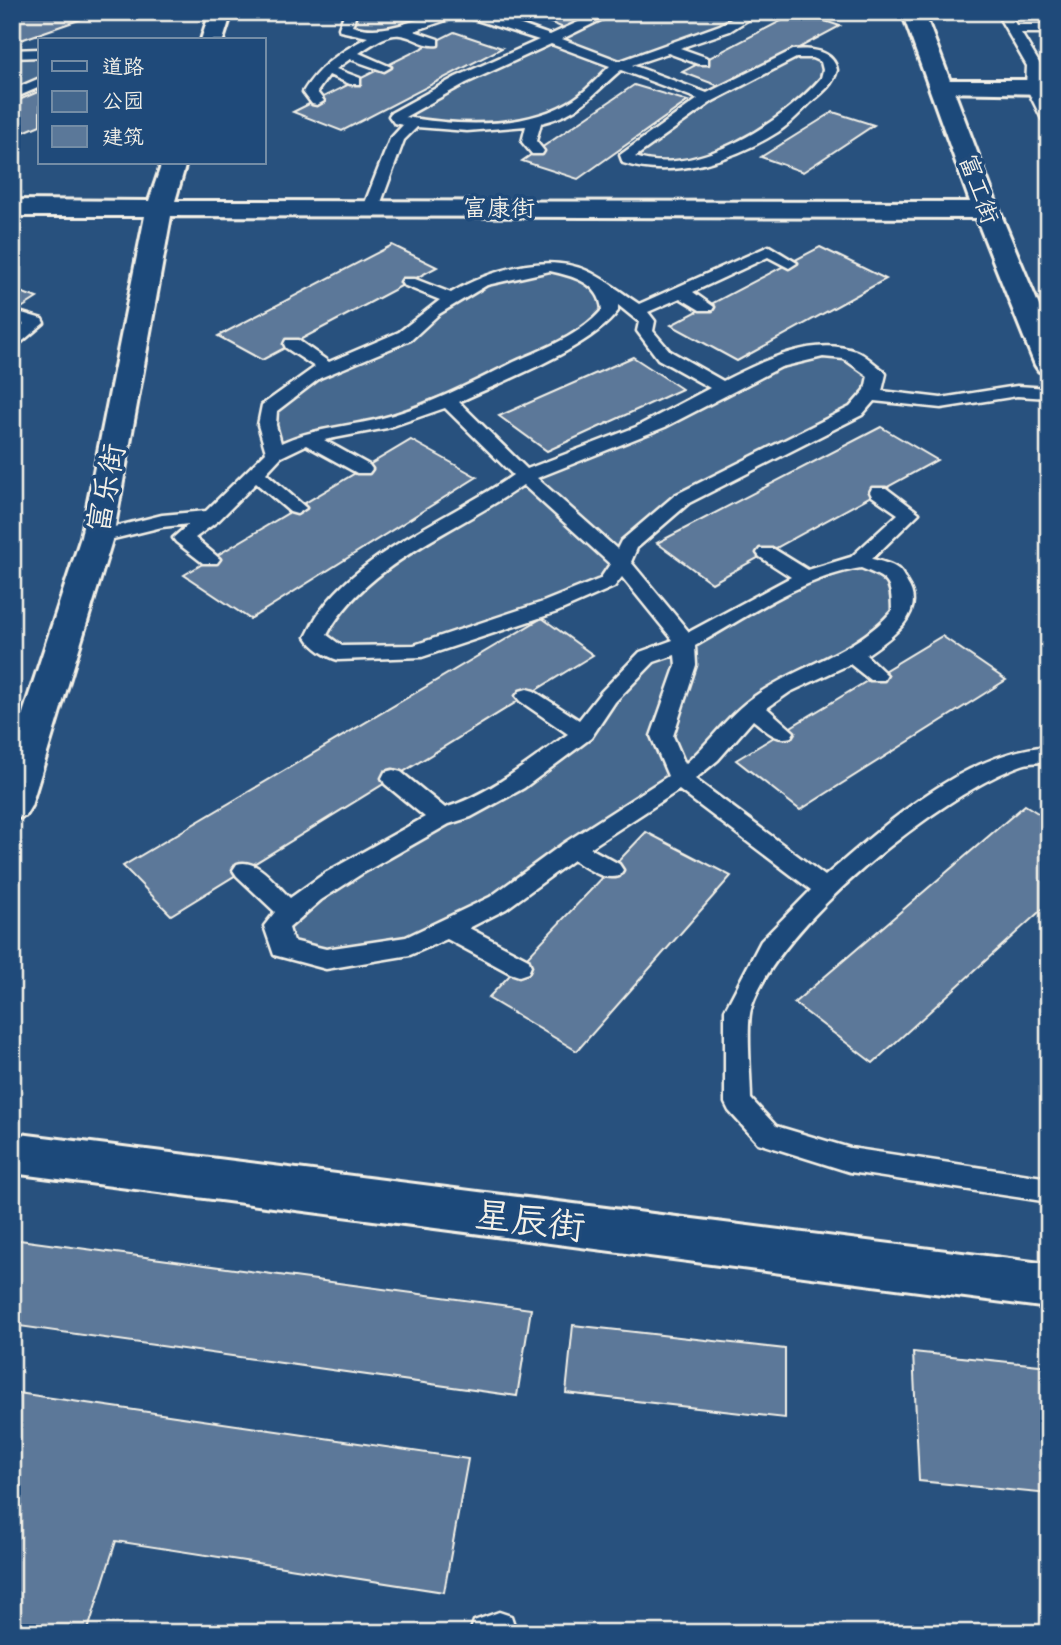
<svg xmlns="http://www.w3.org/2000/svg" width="1061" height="1645" font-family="'Indie Flower','LXGW WenKai TC',sans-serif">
  <rect width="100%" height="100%" fill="#28517e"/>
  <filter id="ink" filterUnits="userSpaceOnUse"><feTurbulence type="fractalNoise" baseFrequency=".0143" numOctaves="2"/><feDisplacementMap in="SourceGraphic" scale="14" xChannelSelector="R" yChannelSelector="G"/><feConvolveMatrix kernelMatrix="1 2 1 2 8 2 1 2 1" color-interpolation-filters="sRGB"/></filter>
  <g filter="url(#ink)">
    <g fill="#45688e" stroke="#9cacbb" stroke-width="2">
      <path d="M354,12h100l-72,22 -34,-7z"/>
      <path d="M615,12h136l-28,15 -103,35 -63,-23z"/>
      <path d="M553,43l62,22c-16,9 -23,27 -38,37 -30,19 -108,26 -144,24 -10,-1 -21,-5 -32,-7l27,-20z"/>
      <path d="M29,53l11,1v27l-28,12v-38z"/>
      <path d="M816,55l9,9c-1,6 -1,12 -4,16 -16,24 -55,51 -81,63 -23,11 -89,33 -108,11l50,-37 112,-61z"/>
      <path d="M552,271c34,6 39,7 53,40l-37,28 -93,44 -96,36 -64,11 -34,12 -6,-15 2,-16 39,-34 101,-41c37,-41 81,-62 135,-65z"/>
      <path d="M847,355l28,20 -22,35 -171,86 -63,61 -91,-80 274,-119z"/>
      <path d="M525,483l92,80 -16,19 -186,66 -72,2 -18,-15 17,-32 59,-44z"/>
      <path d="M861,566l25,8 10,36 -16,22 -100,53 -97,89 -16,-38 22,-93 117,-63z"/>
      <path d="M682,647l-26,89 18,44 -178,121 -88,42 -85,12 -38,-10 -3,-21 10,-11 225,-129 132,-126z"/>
    </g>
    <g fill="#5b7899" stroke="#f4f1e8" stroke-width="2">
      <path d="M27,12h75l-90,31v-26z"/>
      <path d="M524,12h80l-38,17z"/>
      <path d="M798,12l42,14 -116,62 -42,-16z"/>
      <path d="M454,32l48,16 -160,83 -49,-19z"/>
      <path d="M634,85l54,16 -110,78 -56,-18z"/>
      <path d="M40,91v34l-28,12v-34z"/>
      <path d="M833,112l41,13 -71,47 -42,-15z"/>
      <path d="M392,245l45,22 -175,93 -44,-24z"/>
      <path d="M820,247l66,32 -149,82 -66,-36z"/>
      <path d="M12,289l25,9 -25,16z"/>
      <path d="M633,357l49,32 -135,62 -48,-35z"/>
      <path d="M881,427l56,33 -225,123 -55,-40z"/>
      <path d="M411,440l66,37 -227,142 -66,-44z"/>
      <path d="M542,618l51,37 -422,260 -48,-49z"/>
      <path d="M942,636l64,44 -206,130 -64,-50z"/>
      <path d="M1025,805l24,15v83l-176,160 -79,-60z"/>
      <path d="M646,832l85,44 -154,175 -89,-53z"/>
      <path d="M12,1239l519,70 -14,87 -505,-71z"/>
      <path d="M573,1325l212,24v69l-219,-25z"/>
      <path d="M913,1352l136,14v128l-130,-13z"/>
      <path d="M18,1393l450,66 -24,133 -328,-51 -29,92h-75v-225z"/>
    </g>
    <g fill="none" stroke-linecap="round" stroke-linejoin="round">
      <defs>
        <g id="service">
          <path d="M345,12h12l-5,14c34,10 59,-7 91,-13 36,-7 74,11 107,22l50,-23h17l-55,27 58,22 100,-36 24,-13h16l-30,19 -50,17 28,10v6h-10l-30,-11 -36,12 75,28 86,-43c17,-2 40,0 44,20 -4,15 -15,23 -27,33 -10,10 -20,21 -32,29 -43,27 -105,48 -155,31l-3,-8 78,-56 -77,-29c-30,25 -39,43 -80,53l-5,18 8,10 -2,3h-10l-10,-12 4,-16 -59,5 -50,-4 -13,13 -25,68 -8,5 -8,-5 27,-69 13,-14 -9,-2 -5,-7 2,-3 65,-36 83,-37 -78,-25 -47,16 24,8v6c-14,2 -25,-9 -38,-10 -13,-2 -30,11 -41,18l32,14 -7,4 -34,-12 -14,10 24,9v6h-10l-21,-9 -12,17 7,9 -7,4 -5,-1 -9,-12c16,-27 39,-41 65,-55l-28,-6 -1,-3zM551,44l59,22c-12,11 -22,24 -36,33 -48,31 -115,27 -169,18l61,-34zM796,58h16l9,4 2,8 -2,8c-38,44 -125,100 -186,79l78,-56z"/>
          <path d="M996,12h12l8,13h33v8h-28l20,33 -1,21 9,18v18l-7,-4 -16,-32 1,-21z"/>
          <path d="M40,49v8l-28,1v-8z"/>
          <path d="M40,78v9l-28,12v-9z"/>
          <path d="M769,246l28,17 -8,5 -21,-11 -75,35 21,15 -2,3h-12l-20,-12 -32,14 7,9 -2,10 17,20 53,30c38,-19 89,-46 133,-30 10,4 18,13 27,19l3,4 -4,17 59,7 76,-12 32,2v10l-32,-2 -76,12 -67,-7 -12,14 -173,88 -52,45 -6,14 58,70 102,-55 -31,-20 -3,-4 3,-4h14l34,21 43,-13 47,-43 -26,-18 -2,-4 2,-4h14l33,25 -47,46c8,2 20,5 26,10 4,3 7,10 9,14 21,31 -19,57 -41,72l21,20 -3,5h-14l-20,-16 -60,28 -23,16 27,24 -3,5c-16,5 -26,-8 -38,-17l-35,40 -23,19 130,97c64,-54 137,-123 224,-130v16c-9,0 -19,0 -27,3 -80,28 -246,161 -271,244 -5,16 0,70 0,90l25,27 74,22 199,30v24l-199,-30 -92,-29 -29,-32 -4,-8v-93l36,-69 50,-51 -132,-100 -89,58 29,16 4,6 -4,6c-16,5 -32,-8 -46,-16l-67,49 -37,19 59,31 3,7 -3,7 -9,3 -9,-3 -63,-34 -37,16 -84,14 -52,-14 -10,-29 11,-14 -38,-36 -4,-6 4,-6c20,-7 39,21 53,34l35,-25 100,-56 -40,-33 -3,-6 3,-6 8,-2 8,2 44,36c45,-14 85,-47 123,-74l-48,-33 -4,-5 4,-5 7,-2 7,2 45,29 22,-28 39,-40 33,-12 -51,-63 -8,10 -57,25 -135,45 -84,3c-11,-3 -26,-13 -32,-23 5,-9 9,-20 16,-28 44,-60 131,-92 191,-134l-68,-67 -58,20 -63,12 45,25 3,4 -3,4h-12l-51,-28 -25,12 -15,16 40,35 -9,6 -7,-2 -34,-29 -37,37 -24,18 25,21 -3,4h-14l-27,-21 -3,-4 16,-14 -27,3 -65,16 -10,-6 3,-4 72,-18 44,-4 60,-59 -8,-27 4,-20 53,-38 -29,-19 -2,-4 2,-4h12l31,22 70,-30 41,-32 -37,-15 -2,-3 2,-3h12l36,14c36,-22 94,-40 134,-23 19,8 37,23 54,34zM550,271c23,5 50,12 52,39 -23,26 -57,38 -88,52 -44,22 -90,46 -139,58 -32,7 -64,9 -94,23l-5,-18 1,-14 43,-33 91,-38 28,-26 48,-29zM618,305l21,17 -2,9 21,28 52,29 -74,39 -109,42 -68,-67c44,-21 132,-54 159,-91zM823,357l21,2 24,17 -3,14 -15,17 -175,88 -54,46 -4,8 -80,-71 128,-51 116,-60zM523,485l87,79 -10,15 -57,23 -129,43 -72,1 -15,-11c40,-73 131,-104 196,-150zM861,568c27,11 31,13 31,43 -37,43 -92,53 -137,85 -28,19 -45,47 -70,68l-12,-28 23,-71 -1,-19c52,-29 107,-69 166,-78zM675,655l1,10 -25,71 17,40 -104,67 -74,54 -84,40 -80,12 -33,-8 -4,-13 32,-28 42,-27 86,-49 22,-7 53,-29 67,-50 24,-36 39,-40z"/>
          <path d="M12,310l30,9 2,4 -26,22 -6,1v-13l12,-9 -12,-3z"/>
          <path d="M499,1612l12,4 4,12 -2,5h-43l4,-12z"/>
        </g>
        <g id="minor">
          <path d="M210,12h22l-9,28h-22z"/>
          <path d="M943,80h106v14l-114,-2 -4,-5 4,-5z"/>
          <path d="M162,163h24l-11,38 811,1 9,3 4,5 -4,5 -9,3 -815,-2 -58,321 -82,269 -6,10 -13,4v-73l69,-210 64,-321h-133v-16l137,1z"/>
        </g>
        <g id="tertiary">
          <path d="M902,12h22l75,198 50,120v44l-10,-3 -4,-6 -62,-155z"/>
          <path d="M12,1133l1037,131v44l-1037,-135z"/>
        </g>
      </defs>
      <use href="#service" stroke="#f4f1e8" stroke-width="5"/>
      <use href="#minor" stroke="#f4f1e8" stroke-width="6"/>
      <use href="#tertiary" stroke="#f4f1e8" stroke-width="6"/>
      <use href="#service" fill="#1f4a7a" fill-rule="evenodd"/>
      <use href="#minor" fill="#1f4a7a" fill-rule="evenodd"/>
      <use href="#tertiary" fill="#1f4a7a" fill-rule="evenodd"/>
    </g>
  </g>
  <g text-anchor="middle" stroke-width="7" stroke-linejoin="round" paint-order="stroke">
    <g font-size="24" fill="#f4f1e8" stroke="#1f4a7a">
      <text transform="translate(979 189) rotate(70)" y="8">富工街</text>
      <text x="499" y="216">富康街</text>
    </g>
    <g font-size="30" fill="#f4f1e8" stroke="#1f4a7a">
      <text transform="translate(106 488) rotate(-79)" y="10">富乐街</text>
    </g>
    <g font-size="37" fill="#f4f1e8" stroke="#1f4a7a">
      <text transform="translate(530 1220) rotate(7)" y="13">星辰街</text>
    </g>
  </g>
  <rect width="1061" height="1645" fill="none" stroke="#1f4a7a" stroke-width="42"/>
  <rect x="21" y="21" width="1019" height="1603" fill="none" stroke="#f4f1e8" stroke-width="2.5" filter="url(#ink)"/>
  <rect x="38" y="38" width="228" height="126" fill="#1f4a7a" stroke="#748da6" stroke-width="2"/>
  <rect x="52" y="61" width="35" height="10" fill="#1f4a7a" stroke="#748da6" stroke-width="2"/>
  <text x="102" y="74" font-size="21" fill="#f4f1e8">道路</text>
  <rect x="52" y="91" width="35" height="21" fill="#45688e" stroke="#748da6" stroke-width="2"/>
  <text x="102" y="108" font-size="21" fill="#f4f1e8">公园</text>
  <rect x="52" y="126" width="35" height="21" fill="#5b7899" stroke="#748da6" stroke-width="2"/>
  <text x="102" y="144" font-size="21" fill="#f4f1e8">建筑</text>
</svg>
